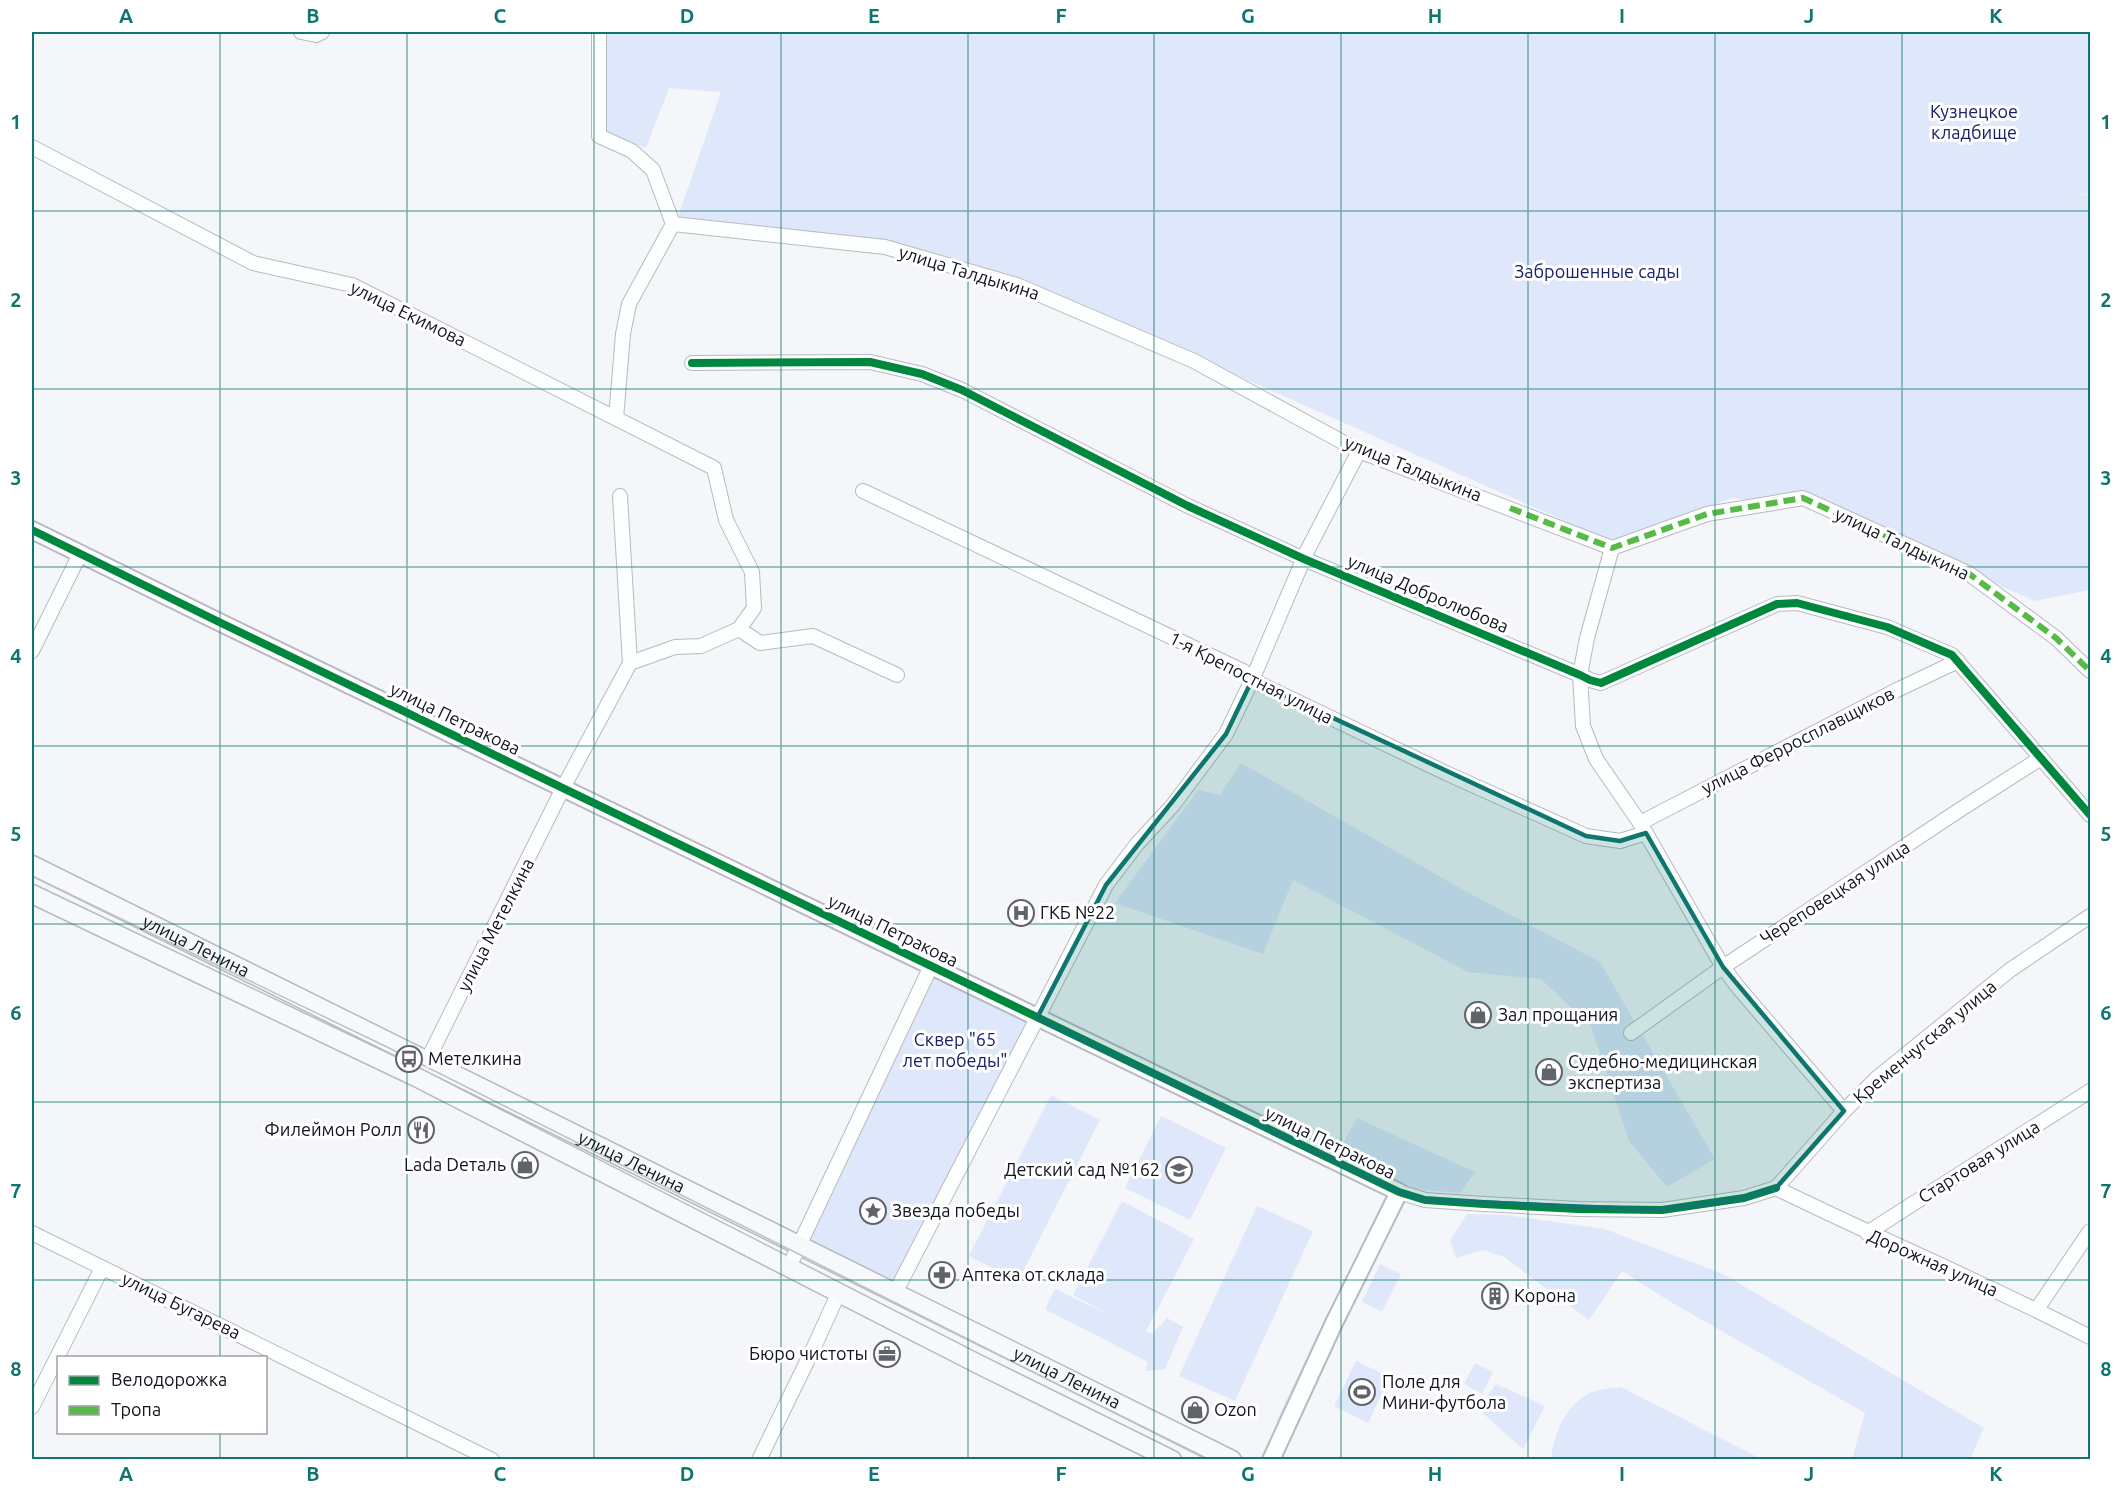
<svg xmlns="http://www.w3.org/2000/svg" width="2122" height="1491" font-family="Ubuntu,sans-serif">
  <rect width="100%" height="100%" fill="#f4f6f9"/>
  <g fill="#dfe7fb">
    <path d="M605,32h1485v161l-18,4 18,-3v396l-56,11 -196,-90 -106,-13 -118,45 -578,-257 -168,-44 -190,-25 43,-125 -52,-4 -23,60 -40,-15z"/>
    <path d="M1241,763l226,129 133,70 115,197 -48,28 -38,-46 -38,-115 -50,-47 -73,-7 -175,-92 -30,74 -148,-51 83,-113 22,5z"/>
    <path d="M930,975l101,49 -135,261 -94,-48z"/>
    <path d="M1051,1095l49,25 -82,161 -49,-25z"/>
    <path d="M1161,1116l65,32 -36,72 -65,-32z"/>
    <path d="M1357,1118l118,54 -15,21 -59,-5 -65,-33z"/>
    <path d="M1122,1201l72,38 -48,92 6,3 15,-16 16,9 -18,42 -20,2 3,-9 -103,-53 10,-20 57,27 -39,-21z"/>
    <path d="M1257,1206l56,25 -78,170 -56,-25z"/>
    <path d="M1467,1214l39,1 99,14 120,46 259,153 -14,31h-118l13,-46 -196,-112 -47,-30 -33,49 -85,-63 -21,-7 -27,8 -6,-18z"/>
    <path d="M1380,1264l21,10 -19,38 -20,-10z"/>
    <path d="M1318,1333l9,5 -42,88 -9,-4z"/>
    <path d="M1356,1361l34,16 -22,46 -34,-17z"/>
    <path d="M1475,1363l18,9 -11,22 -18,-10z"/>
    <path d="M1496,1384l49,22 -22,43 -45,-40z"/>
    <path d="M1621,1387l140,72h-210c3,-25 13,-51 37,-65 8,-5 23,-5 33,-7z"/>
  </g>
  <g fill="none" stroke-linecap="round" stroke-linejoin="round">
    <defs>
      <g id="minor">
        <path d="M301,32l15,3 6,-3"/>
        <path d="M599,32v104l33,15 21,19 20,54"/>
        <path d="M32,147l221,116 99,22 362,183 12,52 26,52 2,36 -15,21 -38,17 -26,1 -45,16 -67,125 -136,273"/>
        <path d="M673,224l212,23 132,38 177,76 165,90 253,97 95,-34 96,-16 165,75 88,65 34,33"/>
        <path d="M692,363l178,-1 52,12 40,16 226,116 116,53 276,116 10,5 11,3 176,-79 20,-1 90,24 65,28 138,160"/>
        <path d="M616,418l7,-84 6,-30 44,-80"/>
        <path d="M863,491l380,180 9,9 194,93 140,63 34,5 26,-8"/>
        <path d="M620,496l10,167"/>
        <path d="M1612,548l-25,90 -7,37 3,51 13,33 44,64 83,144 14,19 107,125"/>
        <path d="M739,629l21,14 53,-7 84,39"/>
        <path d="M32,651l48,-97"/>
        <path d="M1640,823l257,-133 61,-29"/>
        <path d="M1631,1033l92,-66 238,-158 80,-51"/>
        <path d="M1776,1188l68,-77 33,-33 133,-108 80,-54"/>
        <path d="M1776,1188c104,51 211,96 314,149"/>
        <path d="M1399,1192l26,8 59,4 94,5 84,1 82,-12 32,-10"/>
        <path d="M32,1233l460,227"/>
        <path d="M1867,1233l223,-142"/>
        <path d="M789,1267l142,-301"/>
        <path d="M895,1293l211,-408 31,-41 36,-39 53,-71 26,-54 55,-129 52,-100"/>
        <path d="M2037,1309l53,-78"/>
        <path d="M32,1407l70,-139"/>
        <path d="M759,1460l55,-113 25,-55"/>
      </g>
      <path id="tertiary" d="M32,530l185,91 1182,571 -65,131 -63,137"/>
      <g id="secondary">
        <path id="s1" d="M32,865l1200,595"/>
        <path d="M32,894l386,184 562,287 192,95"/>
      </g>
    </defs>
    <use href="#minor" stroke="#b7bac0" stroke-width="16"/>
    <use href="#tertiary" stroke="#b7bac0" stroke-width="20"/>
    <use href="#secondary" stroke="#b7bac0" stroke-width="21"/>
    <use href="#minor" stroke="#fdfefe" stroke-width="14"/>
    <use href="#tertiary" stroke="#fdfefe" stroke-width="16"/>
    <use href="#secondary" stroke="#f7f8fb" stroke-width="18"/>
    <path stroke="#bfc0c2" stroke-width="1.5" d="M32,876l357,172 819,412"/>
    <path stroke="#58b947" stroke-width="6" stroke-dasharray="12 6" stroke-linecap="butt" d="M1510,508l102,40 95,-34 96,-16 165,75 88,65 34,33"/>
    <defs>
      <g id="cycleway">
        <path d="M692,363l178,-1 52,12 40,16 226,116 116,53 276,116 10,5 11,3 176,-79 20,-1 90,24 65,28 138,160"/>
        <path d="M32,530l185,91 1182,571 26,8 59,4 94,5 84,1 82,-12 32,-10"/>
      </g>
    </defs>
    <use href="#cycleway" stroke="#fff" stroke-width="11"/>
    <use href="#cycleway" stroke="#00873e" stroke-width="8"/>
  </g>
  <path fill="#0f766e" fill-opacity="0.2" stroke="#0f766e" stroke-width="4.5" stroke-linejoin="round" d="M1252,680l334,156 34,5 26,-8 77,134 121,144 -68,77 -32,10 -82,12 -237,-10 -26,-8 -362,-174 69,-133 120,-151z"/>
  <path fill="none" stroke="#0f766e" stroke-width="1.5" stroke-opacity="0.55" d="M220,32v1326M407,32v1428M594,32v1428M781,32v1428M968,32v1428M1154,32v1428M1341,32v1428M1528,32v1428M1715,32v1428M1902,32v1428M32,211h2058M32,389h2058M32,567h2058M32,746h2058M32,924h2058M32,1102h2058M32,1280h2058M220,1432v28"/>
  <defs>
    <symbol id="hospital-ring" viewBox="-11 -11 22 22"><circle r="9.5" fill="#fff" stroke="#60636a" stroke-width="1.5"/><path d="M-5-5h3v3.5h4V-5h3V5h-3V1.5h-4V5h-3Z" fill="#60636a"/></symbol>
    <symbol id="shop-ring" viewBox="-11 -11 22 22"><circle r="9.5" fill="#fff" stroke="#60636a" stroke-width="1.5"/><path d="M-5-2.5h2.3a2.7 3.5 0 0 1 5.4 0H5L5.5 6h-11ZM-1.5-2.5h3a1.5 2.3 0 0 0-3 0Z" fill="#60636a"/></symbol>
    <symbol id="bus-ring" viewBox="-11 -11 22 22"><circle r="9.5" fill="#fff" stroke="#60636a" stroke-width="1.5"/><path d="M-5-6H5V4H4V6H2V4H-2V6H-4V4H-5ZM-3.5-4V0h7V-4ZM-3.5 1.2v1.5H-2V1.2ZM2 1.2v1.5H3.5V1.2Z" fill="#60636a"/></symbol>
    <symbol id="restaurant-ring" viewBox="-11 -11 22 22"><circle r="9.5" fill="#fff" stroke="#60636a" stroke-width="1.5"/><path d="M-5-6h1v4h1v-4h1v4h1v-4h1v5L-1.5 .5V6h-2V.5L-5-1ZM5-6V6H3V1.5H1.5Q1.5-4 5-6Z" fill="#60636a"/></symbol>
    <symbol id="school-ring" viewBox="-11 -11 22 22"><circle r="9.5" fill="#fff" stroke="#60636a" stroke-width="1.5"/><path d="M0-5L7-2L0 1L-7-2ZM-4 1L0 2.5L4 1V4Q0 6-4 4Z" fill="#60636a"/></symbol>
    <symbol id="sight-ring" viewBox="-11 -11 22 22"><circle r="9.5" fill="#fff" stroke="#60636a" stroke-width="1.5"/><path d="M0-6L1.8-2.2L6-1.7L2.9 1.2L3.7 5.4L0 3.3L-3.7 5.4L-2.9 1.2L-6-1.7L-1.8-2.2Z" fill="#60636a"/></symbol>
    <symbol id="pharmacy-ring" viewBox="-11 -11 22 22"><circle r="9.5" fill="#fff" stroke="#60636a" stroke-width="1.5"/><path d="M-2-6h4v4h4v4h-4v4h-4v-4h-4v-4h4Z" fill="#60636a"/></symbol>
    <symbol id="building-ring" viewBox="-11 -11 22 22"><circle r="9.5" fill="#fff" stroke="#60636a" stroke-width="1.5"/><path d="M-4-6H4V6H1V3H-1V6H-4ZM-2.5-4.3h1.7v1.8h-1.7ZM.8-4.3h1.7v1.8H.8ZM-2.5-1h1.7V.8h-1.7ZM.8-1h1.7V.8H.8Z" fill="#60636a"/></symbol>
    <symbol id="office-ring" viewBox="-11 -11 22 22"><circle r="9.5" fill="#fff" stroke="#60636a" stroke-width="1.5"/><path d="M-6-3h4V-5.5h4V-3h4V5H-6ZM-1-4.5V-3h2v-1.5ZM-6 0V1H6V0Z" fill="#60636a"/></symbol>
    <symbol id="stadium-ring" viewBox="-11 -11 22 22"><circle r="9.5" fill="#fff" stroke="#60636a" stroke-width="1.5"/><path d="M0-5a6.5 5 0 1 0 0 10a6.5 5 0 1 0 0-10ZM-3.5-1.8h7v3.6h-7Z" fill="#60636a"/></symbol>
  </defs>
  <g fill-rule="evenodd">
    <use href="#hospital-ring" x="1006" y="898" width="30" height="30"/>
    <use href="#shop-ring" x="1463" y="1000" width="30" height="30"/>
    <use href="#bus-ring" x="394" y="1044" width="30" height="30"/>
    <use href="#shop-ring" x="1534" y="1057" width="30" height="30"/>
    <use href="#restaurant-ring" x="406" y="1115" width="30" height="30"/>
    <use href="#shop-ring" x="510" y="1150" width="30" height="30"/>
    <use href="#school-ring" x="1164" y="1155" width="30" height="30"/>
    <use href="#sight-ring" x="858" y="1196" width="30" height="30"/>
    <use href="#pharmacy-ring" x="927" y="1260" width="30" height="30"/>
    <use href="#building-ring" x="1480" y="1281" width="30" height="30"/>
    <use href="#office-ring" x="872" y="1339" width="30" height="30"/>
    <use href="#stadium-ring" x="1347" y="1377" width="30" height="30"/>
    <use href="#shop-ring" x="1180" y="1395" width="30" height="30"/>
  </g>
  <g text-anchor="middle" stroke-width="6" stroke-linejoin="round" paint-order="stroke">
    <g font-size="18" fill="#18206c" stroke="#fff">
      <text x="1974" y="118">Кузнецкое<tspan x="1974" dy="21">кладбище</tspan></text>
      <text x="1597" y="278">Заброшенные сады</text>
      <text x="955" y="1046">Сквер "65<tspan x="955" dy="21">лет победы"</tspan></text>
    </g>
    <g font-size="18" fill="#11141d" stroke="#fff">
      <text transform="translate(969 273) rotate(17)" y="6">улица Талдыкина</text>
      <text transform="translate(408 314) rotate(26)" y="6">улица Екимова</text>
      <text transform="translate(1413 469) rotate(22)" y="6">улица Талдыкина</text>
      <text transform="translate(1902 544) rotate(25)" y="6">улица Талдыкина</text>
      <text transform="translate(1428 594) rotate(23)" y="6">улица Добролюбова</text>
      <text transform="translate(1251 678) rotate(27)" y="6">1-я Крепостная улица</text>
      <text transform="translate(455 719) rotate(26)" y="6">улица Петракова</text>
      <text transform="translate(1798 741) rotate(-27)" y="6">улица Ферросплавщиков</text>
      <text transform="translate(1835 893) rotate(-33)" y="6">Череповецкая улица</text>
      <text transform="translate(496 925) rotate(-63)" y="6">улица Метелкина</text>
      <text transform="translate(893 931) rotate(26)" y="6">улица Петракова</text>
      <text dy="6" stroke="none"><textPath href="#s1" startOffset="183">улица Ленина</textPath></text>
      <text transform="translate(1925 1042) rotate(-40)" y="6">Кременчугская улица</text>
      <text transform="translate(1330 1143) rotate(26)" y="6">улица Петракова</text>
      <text dy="6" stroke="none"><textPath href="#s1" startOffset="669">улица Ленина</textPath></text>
      <text transform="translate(1979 1162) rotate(-32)" y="6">Стартовая улица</text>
      <text transform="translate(1933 1263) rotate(24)" y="6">Дорожная улица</text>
      <text transform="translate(181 1306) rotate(26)" y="6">улица Бугарева</text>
      <text dy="6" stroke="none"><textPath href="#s1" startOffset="1155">улица Ленина</textPath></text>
    </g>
    <g font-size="18" fill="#11141d" stroke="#fff" text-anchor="start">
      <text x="1040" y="919">ГКБ №22</text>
      <text x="1498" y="1021">Зал прощания</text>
      <text x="428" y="1065">Метелкина</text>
      <text x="1568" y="1068">Судебно-медицинская<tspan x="1568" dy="21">экспертиза</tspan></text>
      <text x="402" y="1136" text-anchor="end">Филеймон Ролл</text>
      <text x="506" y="1171" text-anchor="end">Lada Dеталь</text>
      <text x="1160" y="1176" text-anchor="end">Детский сад №162</text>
      <text x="892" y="1217">Звезда победы</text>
      <text x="962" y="1281">Аптека от склада</text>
      <text x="1514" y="1302">Корона</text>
      <text x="868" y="1360" text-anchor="end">Бюро чистоты</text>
      <text x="1382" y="1388">Поле для<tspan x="1382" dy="21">Мини-футбола</tspan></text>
      <text x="1214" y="1416">Ozon</text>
    </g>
  </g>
  <rect width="2122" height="1491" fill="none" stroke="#ffffff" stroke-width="66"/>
  <rect x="57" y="1356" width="210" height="78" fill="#ffffff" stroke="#a0a1a5" stroke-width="1.5"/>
  <rect x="69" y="1376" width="30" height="9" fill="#00873e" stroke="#a0a1a5" stroke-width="1.5"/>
  <text x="111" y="1386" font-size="18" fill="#11141d">Велодорожка</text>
  <rect x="69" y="1406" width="30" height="9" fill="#58b947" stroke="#a0a1a5" stroke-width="1.5"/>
  <text x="111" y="1416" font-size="18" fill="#11141d">Тропа</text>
  <rect x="33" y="33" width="2056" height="1425" fill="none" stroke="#0f766e" stroke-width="2"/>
  <g font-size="20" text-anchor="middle" font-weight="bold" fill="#0f766e">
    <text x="126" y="23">A</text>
    <text x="313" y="23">B</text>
    <text x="500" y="23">C</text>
    <text x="687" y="23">D</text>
    <text x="874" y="23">E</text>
    <text x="1061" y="23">F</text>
    <text x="1248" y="23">G</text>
    <text x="1435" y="23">H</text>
    <text x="1622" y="23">I</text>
    <text x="1809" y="23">J</text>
    <text x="1996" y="23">K</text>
    <text x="16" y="129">1</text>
    <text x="2106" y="129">1</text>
    <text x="16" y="307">2</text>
    <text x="2106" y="307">2</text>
    <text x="16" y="485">3</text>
    <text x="2106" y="485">3</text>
    <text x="16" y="663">4</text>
    <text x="2106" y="663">4</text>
    <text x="16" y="841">5</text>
    <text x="2106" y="841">5</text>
    <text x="16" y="1020">6</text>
    <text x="2106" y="1020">6</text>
    <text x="16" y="1198">7</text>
    <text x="2106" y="1198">7</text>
    <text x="16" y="1376">8</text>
    <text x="2106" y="1376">8</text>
    <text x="126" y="1481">A</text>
    <text x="313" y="1481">B</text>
    <text x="500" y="1481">C</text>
    <text x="687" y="1481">D</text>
    <text x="874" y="1481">E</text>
    <text x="1061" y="1481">F</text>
    <text x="1248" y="1481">G</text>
    <text x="1435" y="1481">H</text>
    <text x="1622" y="1481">I</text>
    <text x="1809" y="1481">J</text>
    <text x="1996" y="1481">K</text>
  </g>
</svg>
